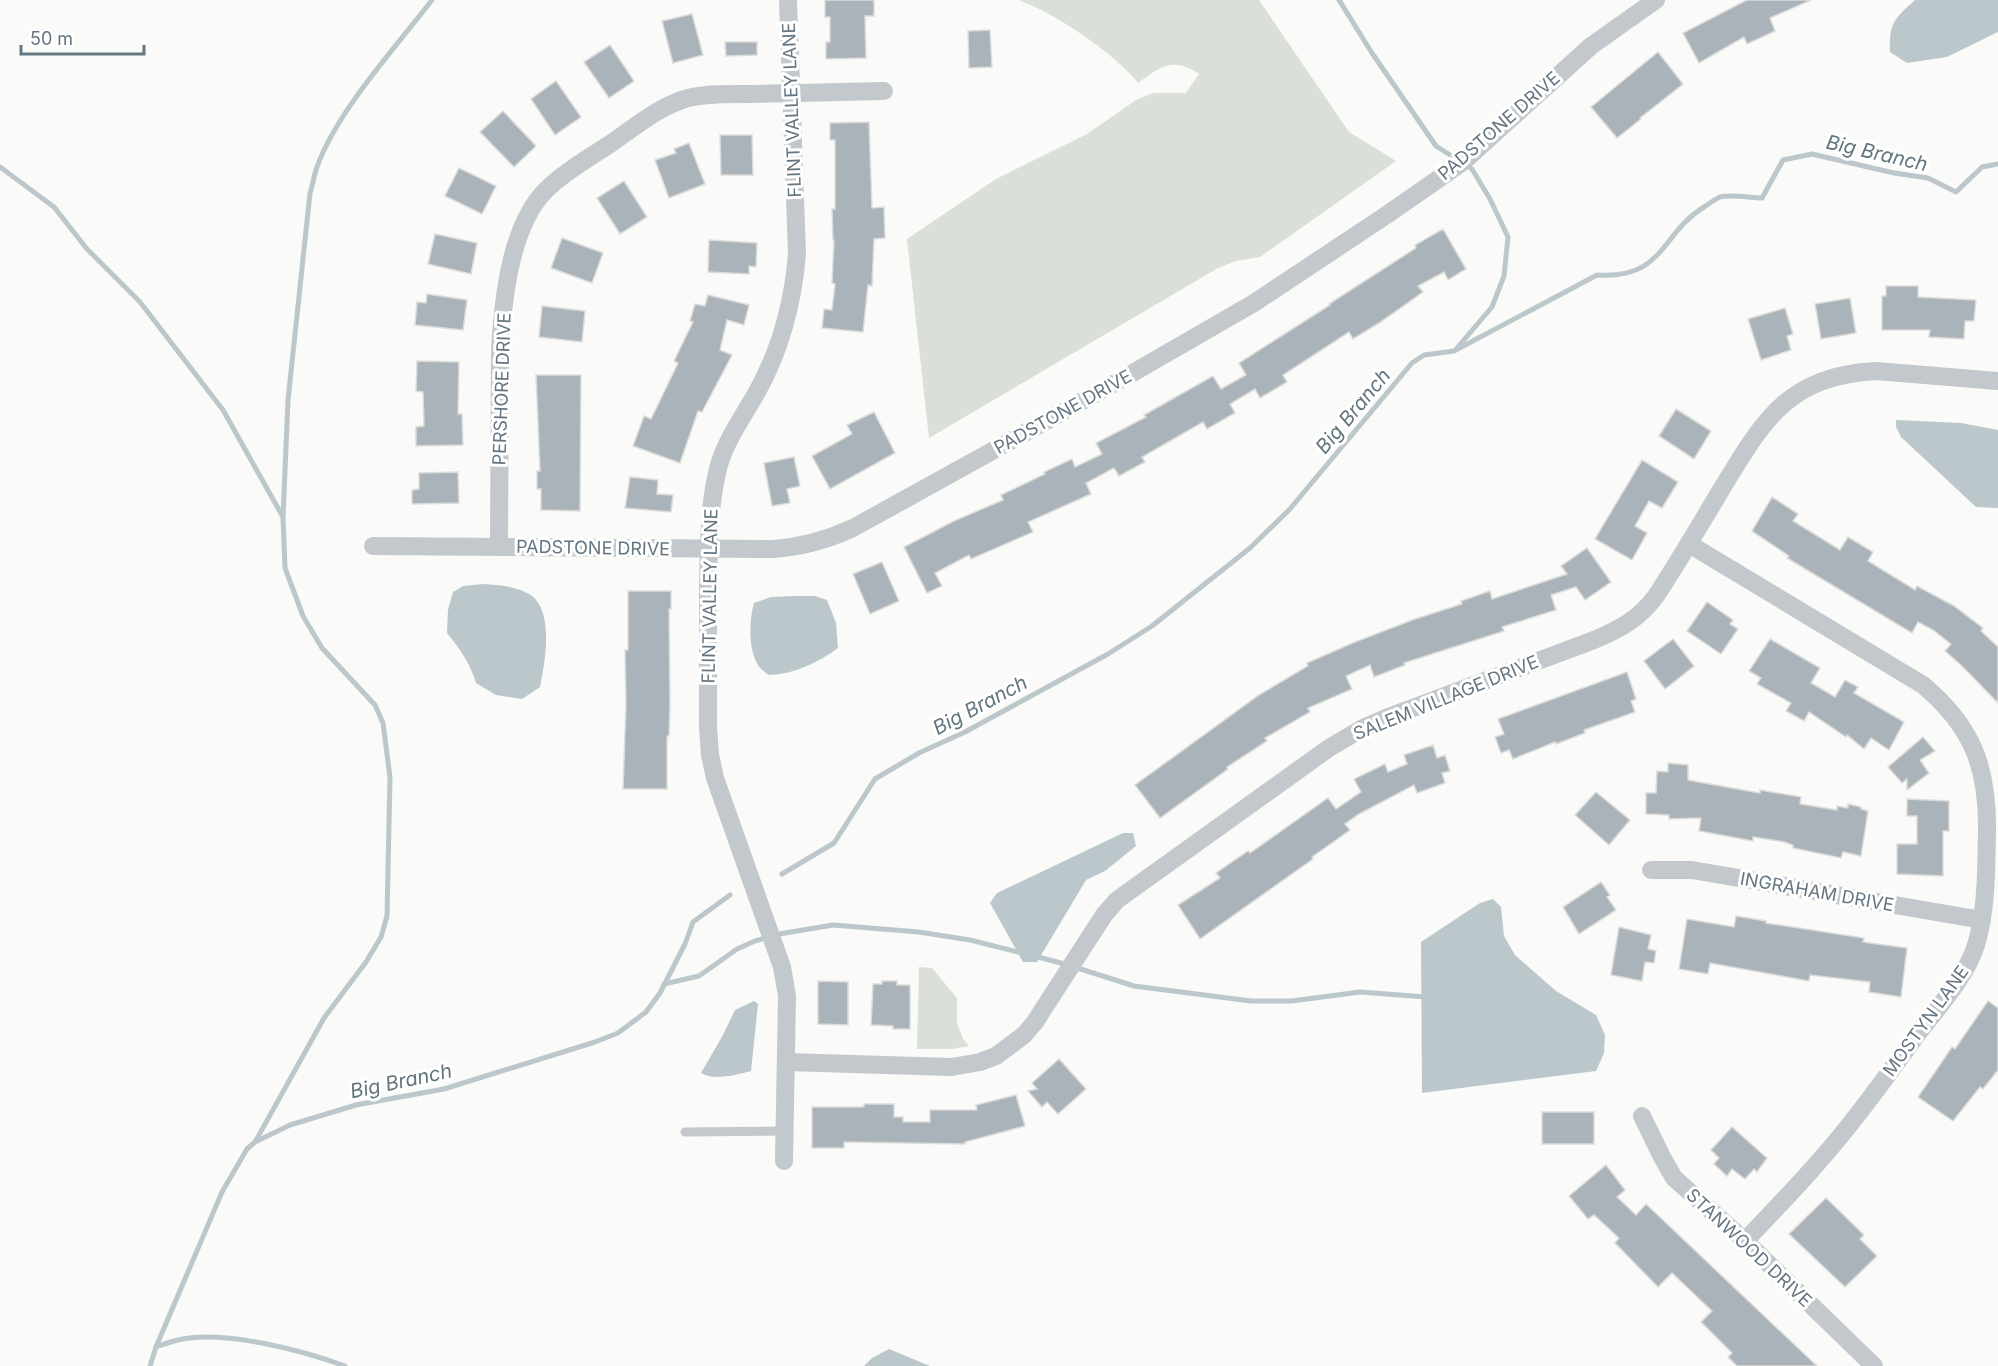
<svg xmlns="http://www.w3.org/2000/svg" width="1998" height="1366" font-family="Inter,sans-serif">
  <rect width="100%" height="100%" fill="#fafaf8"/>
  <g fill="#dadfd7">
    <path d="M1019,0h240l90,132 47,29 -136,96 -24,4 -18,7 -289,170 -22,-199 89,-60 91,-45 49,-34 17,-7h33l13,-19c-26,-18 -39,-7 -61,9 -25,-31 -82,-69 -119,-83z"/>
    <path d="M919,967l13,1 25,30v25l6,16 6,7 -17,3h-35z"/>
  </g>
  <g fill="#bbc7cb">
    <path d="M1915,0h83v32l-51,25 -40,6 -17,-11c-1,-29 4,-33 25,-52z"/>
    <path d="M1896,420l65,3 37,7v78l-22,-1 -75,-70 -5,-10z"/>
    <path d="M483,584c15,1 32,2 46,10 26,15 16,68 11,93l-18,12 -26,-4 -20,-12c-6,-20 -16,-34 -29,-50l1,-23 5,-18 10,-6z"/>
    <path d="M795,596h20l12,4 9,23 2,25c-21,15 -43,26 -69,27 -4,-3 -9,-6 -11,-10 -10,-17 -9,-44 -4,-62l17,-6z"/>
    <path d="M1123,833h10l3,13 -31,25 -19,9 -49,82h-14l-33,-59 7,-10z"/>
    <path d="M1493,899l8,8 3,29 11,19 41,36 40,24 9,20 -1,18 -8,18 -174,22 -1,-151 59,-39z"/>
    <path d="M754,1001l4,3 -7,67c-15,4 -37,10 -50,2l22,-38 12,-25z"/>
    <path d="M889,1349l41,17h-66l8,-8z"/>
  </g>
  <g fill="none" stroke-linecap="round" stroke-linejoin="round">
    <g stroke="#bbc7cb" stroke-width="5">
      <path d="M1339,0l33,53 64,93 36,23 18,30 18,38 -4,39 -12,31 -35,41"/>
      <path d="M0,167l54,40 33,42 53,53 83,108 60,107"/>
      <path d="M782,874l52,-31 41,-64 44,-26 46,-21 143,-78 44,-28 98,-78 39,-38 123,-147 12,-8 30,-4 143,-76c68,4 63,-41 107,-68 5,-3 11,-8 16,-10 10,-3 31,1 42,1l21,-38 29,-6 82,19 34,5 28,14 26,-25 16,-3"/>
      <path d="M1034,956l31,8 69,22 117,15h41l68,-9 66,5"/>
      <path d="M664,984l35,-8 38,-27 18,-8 24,-7 54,-9 86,7 51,8 52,13"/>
      <path d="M255,1142l69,-124 42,-56 15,-25 6,-21 3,-139 -7,-54 -8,-18 -53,-57 -19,-32 -18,-48 -2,-51 5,-117 22,-207c3,-9 4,-18 7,-26 20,-56 79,-120 115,-167"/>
      <path d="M156,1347c8,-3 17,-6 26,-8 46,-8 119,11 163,27"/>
      <path d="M150,1366l6,-19 66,-155 25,-43 8,-7 35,-17 66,-20 88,-16 151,-47 23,-9 28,-21 14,-19 25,-49 8,-22 37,-27"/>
    </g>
  </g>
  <g fill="#aab3b9" stroke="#dcdcda" stroke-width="1.5">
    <path d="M825,0h49v16h-9l1,42 -40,1v-17h4v-25h-5z"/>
    <path d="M1747,0h64l-41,18 5,13 -28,13 -3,-7 -45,26 -16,-30z"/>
    <path d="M692,14l11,41 -30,8 -11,-42z"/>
    <path d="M990,30l2,37 -23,1 -1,-37z"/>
    <path d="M725,42h32v13l-31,1z"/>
    <path d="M610,45l24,36 -25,17 -25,-36z"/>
    <path d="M1658,52l25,32 -43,34 1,1 -24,19 -26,-31z"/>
    <path d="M556,81l25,36 -26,18 -24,-36z"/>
    <path d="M503,111l33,35 -22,21 -34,-35z"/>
    <path d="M869,122l3,86 12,-1 1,31 -11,1 -2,47 -4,-1 -5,47 -41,-4 2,-19 8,1 3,-26 -3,-1 2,-43h-1l-1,-31h3v-69h-5v-17z"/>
    <path d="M720,135h32l1,40h-32z"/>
    <path d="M689,143l16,41 -36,14 -14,-38 21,-7 -2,-4z"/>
    <path d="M459,168l37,18 -14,28 -37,-18z"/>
    <path d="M624,181l23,36 -27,17 -23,-36z"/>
    <path d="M1443,229l23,40 -18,11 -4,-8 -26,14 5,6 -44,31 -26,16 -4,-7 -66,43 4,7 -27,16 -5,-9 -25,15 5,9 -28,16 -4,-7 -61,35 3,5 -26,14 -5,-8 -28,15 5,11 -63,28 5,10 -62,27 -2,-4 -34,18 7,13 -15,7 -23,-46 50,-26 49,-21 -2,-5 44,-21 -1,-2 28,-13 3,8 27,-13 -6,-11 50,-26 -2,-2 69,-39 8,13 25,-14 -7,-12 91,-58 -1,-1 87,-56 -1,-3z"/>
    <path d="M435,234l42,9 -6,31 -43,-10z"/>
    <path d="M562,238l41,15 -11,30 -41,-15z"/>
    <path d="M709,240l48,3 -1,24 -7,-1v8l-41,-2z"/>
    <path d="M1886,286h32v11l58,3 -2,21h-9l-1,18 -35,-2 1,-7h-48v-34h4z"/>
    <path d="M427,294l40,6 -4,30 -48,-5 2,-23 9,1z"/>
    <path d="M708,295l41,10 -5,20 -17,-5 -7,30 12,5 -30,57 -4,-1 -18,52 -47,-17 11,-30 7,3 27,-56 -4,-2 19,-39 -3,-1 5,-17 10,2z"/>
    <path d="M1850,298l6,35 -35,6 -6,-35z"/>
    <path d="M542,306l43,5 -3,31 -43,-5z"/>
    <path d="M1785,308l8,26 -6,2 4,14 -30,10 -13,-41z"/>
    <path d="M417,361l42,1 -1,52h4l1,31 -47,1v-19l8,-1 -1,-34 -7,-1z"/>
    <path d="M536,375h45l-1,136 -39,-1v-21h-4v-18h3z"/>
    <path d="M1676,409l35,22 -17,28 -35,-23z"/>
    <path d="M874,412l21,41 -65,36 -18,-33 40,-22 -5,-9z"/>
    <path d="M794,457l6,29 -13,3 3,14 -18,3 -8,-43z"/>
    <path d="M1642,460l36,22 -16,26 -13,-7 -14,25 12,7 -15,27 -37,-21z"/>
    <path d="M458,472l1,31 -47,1v-14l7,-1v-16z"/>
    <path d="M630,477l28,3 -1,14 16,1 -2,17 -46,-4z"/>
    <path d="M1772,497l26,17 -5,7 47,29 8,-13 25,15 -5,9 47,29 2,-4 37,20 29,22 -2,3 17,16v56l-36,-37 -17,-15 6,-7 -18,-14 -15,-8 -6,11 -125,-75 2,-2 -37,-25z"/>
    <path d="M1587,548l24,34 -26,18 -9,-13 -25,8 5,15 -54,17 2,4 -100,32 1,2 -31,12 -4,-12 -24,11 6,13 -44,19 2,4 -45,26 2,3 -40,26 1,2 -68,49 -25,-33 124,-90 49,-29 -1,-3 48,-21 60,-23 47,-15 -1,-3 29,-10 2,8 75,-25 -6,-8z"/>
    <path d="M882,562l17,39 -29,13 -17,-40z"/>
    <path d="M628,591h43v18h-2l1,96 -1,31h-2v53h-44l3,-85 -1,-54h3z"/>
    <path d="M1707,602l26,18 -3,4 8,5 -17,25 -34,-23z"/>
    <path d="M1673,639l21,27 -29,23 -21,-28z"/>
    <path d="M1770,639l50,29 -9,15 24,14 10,-17 13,7 -4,6 50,29 -15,28 -18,-12 -7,11 -17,-14 -1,2 -37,-25 -5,9 -18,-10 5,-8 -34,-19 4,-6 -12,-7z"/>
    <path d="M1627,672l9,27 -5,2 4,11 -51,18 1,3 -29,11 -1,-2 -42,17 -4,-9 -8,3 -6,-16 9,-3 -6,-15z"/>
    <path d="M1923,737l12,14 -15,9 9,13 -22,17v-11l-5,4 -14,-16z"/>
    <path d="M1433,745l4,13 8,-3 5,16 -8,2 3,10 -28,10 -3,-8 -55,29 -14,10 5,6 -38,27 1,2 -113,80 -22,-34 42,-27 -4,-5 32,-22 2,2 78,-55 8,11 25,-17 -7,-13 31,-15 3,8 19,-8 -3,-9z"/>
    <path d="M1668,763l20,2v15l72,13v-3l41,7 -1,7 37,6v-4l11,2v-4l13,3v2l7,2 -7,45 -18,-4 -2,6 -48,-10v-3l-9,-3 -31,-5v4l-54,-10 2,-13 -32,1v-4l-23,-1v-21h10l1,-22 11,1z"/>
    <path d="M1596,792l34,28 -21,25 -34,-30z"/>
    <path d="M1907,799l42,2v30h-6v45l-46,-2v-30h20v-28h-10z"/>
    <path d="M1601,882l9,13 -3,2 9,13 -37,24 -16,-27z"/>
    <path d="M1736,916l30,5v2l98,15 -1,4 44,6 -6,49 -32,-5 1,-10 -60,-7 -1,6 -99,-18 -2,11 -29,-5 8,-50 47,8z"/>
    <path d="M1619,927l32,8 -3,14 8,2 -2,12 -9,-1 -3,19 -31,-6z"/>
    <path d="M818,981l30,1v43l-30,-1z"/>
    <path d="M882,981h15v4h13v44h-17v-3l-22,-1 2,-41h9z"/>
    <path d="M1988,1001l10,7v62l-15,19 -3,-2 -27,34 -35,-24 34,-50 3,2z"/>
    <path d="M1059,1059l27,30 -28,25 -11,-12 -5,5 -14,-16 9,-2 -5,-6z"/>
    <path d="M1016,1095l9,31 -60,16v2l-121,-2v6h-32v-41h52v-3h30v13h9v5h27v-12h47l-1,-5z"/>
    <rect x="1542" y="1112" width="52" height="32"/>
    <path d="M1732,1127l35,31 -10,14 -3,-3 -9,10 -13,-10 -5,7 -13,-12 5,-6 -8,-8z"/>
    <path d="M1606,1165l19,25 -8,7 19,18 10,-11 171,162h-80l-9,-9 4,-4 -31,-31 11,-11 -40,-38 -14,14 -43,-44 4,-5 -25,-23 -6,4 -19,-23z"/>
    <path d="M1826,1198l38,37 -4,4 17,17 -32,31 -56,-53z"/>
  </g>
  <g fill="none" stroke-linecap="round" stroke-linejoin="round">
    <path stroke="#c3c8cc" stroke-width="9" d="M685,1132l100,-1"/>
    <g stroke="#c3c8cc" stroke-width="18">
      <path d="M1689,544l234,141c50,42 65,83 64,147 -1,38 0,76 -11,113 -10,32 -37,61 -57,87 -22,30 -44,61 -68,91 -33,42 -70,80 -106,118"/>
      <path d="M373,546l400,3c29,-2 54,-9 80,-21l271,-150 130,-75 134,-89 76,-53 127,-115 65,-46"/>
      <path d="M499,547l1,-198c3,-49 10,-123 46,-159 19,-19 45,-33 67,-48 23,-16 47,-36 75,-44 21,-5 46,-4 68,-4 43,-1 85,-2 128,-3"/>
      <path d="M1651,870h41l290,50"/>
      <path d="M786,1062l166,5 28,-5 16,-6 28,-21 11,-13 69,-107 13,-15 212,-152 34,-20 23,-10 208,-78c26,-11 45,-21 62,-44 23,-35 44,-71 65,-106 42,-69 66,-114 155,-119l122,10"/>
      <path d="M1642,1116l20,41 12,21 71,63 129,125"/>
      <path d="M784,1161l3,-165 -5,-29 -67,-189 -5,-23 -2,-28c0,-45 0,-91 0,-136 1,-43 0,-85 11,-126 6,-23 26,-52 38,-73 24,-43 36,-90 40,-138l-9,-254"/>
    </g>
  </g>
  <g text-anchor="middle" stroke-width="6" stroke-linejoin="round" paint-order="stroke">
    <g font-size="18" fill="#657683" stroke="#fff">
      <text transform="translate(792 110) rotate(-92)" y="6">FLINT VALLEY LANE</text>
      <text transform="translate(1499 126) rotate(-41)" y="6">PADSTONE DRIVE</text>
      <text transform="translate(502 389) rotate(-88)" y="6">PERSHORE DRIVE</text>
      <text transform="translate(1063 412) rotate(-29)" y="6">PADSTONE DRIVE</text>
      <text transform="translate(593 548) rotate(1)" y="6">PADSTONE DRIVE</text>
      <text transform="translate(710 596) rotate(-89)" y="6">FLINT VALLEY LANE</text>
      <text transform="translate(1446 698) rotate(-22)" y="6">SALEM VILLAGE DRIVE</text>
      <text transform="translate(1817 892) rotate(10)" y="6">INGRAHAM DRIVE</text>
      <text transform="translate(1926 1021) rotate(-54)" y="6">MOSTYN LANE</text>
      <text transform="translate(1749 1248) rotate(43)" y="6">STANWOOD DRIVE</text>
    </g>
    <g font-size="20" font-style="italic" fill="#60757c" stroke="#fff">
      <text transform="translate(1877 153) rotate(13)" y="7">Big Branch</text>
      <text transform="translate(1353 411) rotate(-50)" y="7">Big Branch</text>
      <text transform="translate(980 705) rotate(-28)" y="7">Big Branch</text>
      <text transform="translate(401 1081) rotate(-12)" y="7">Big Branch</text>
    </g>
  </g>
  <path d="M21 45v9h123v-9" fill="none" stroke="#657683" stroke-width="3"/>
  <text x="30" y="45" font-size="18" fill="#657683" stroke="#ffffff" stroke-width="4.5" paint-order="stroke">50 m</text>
</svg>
